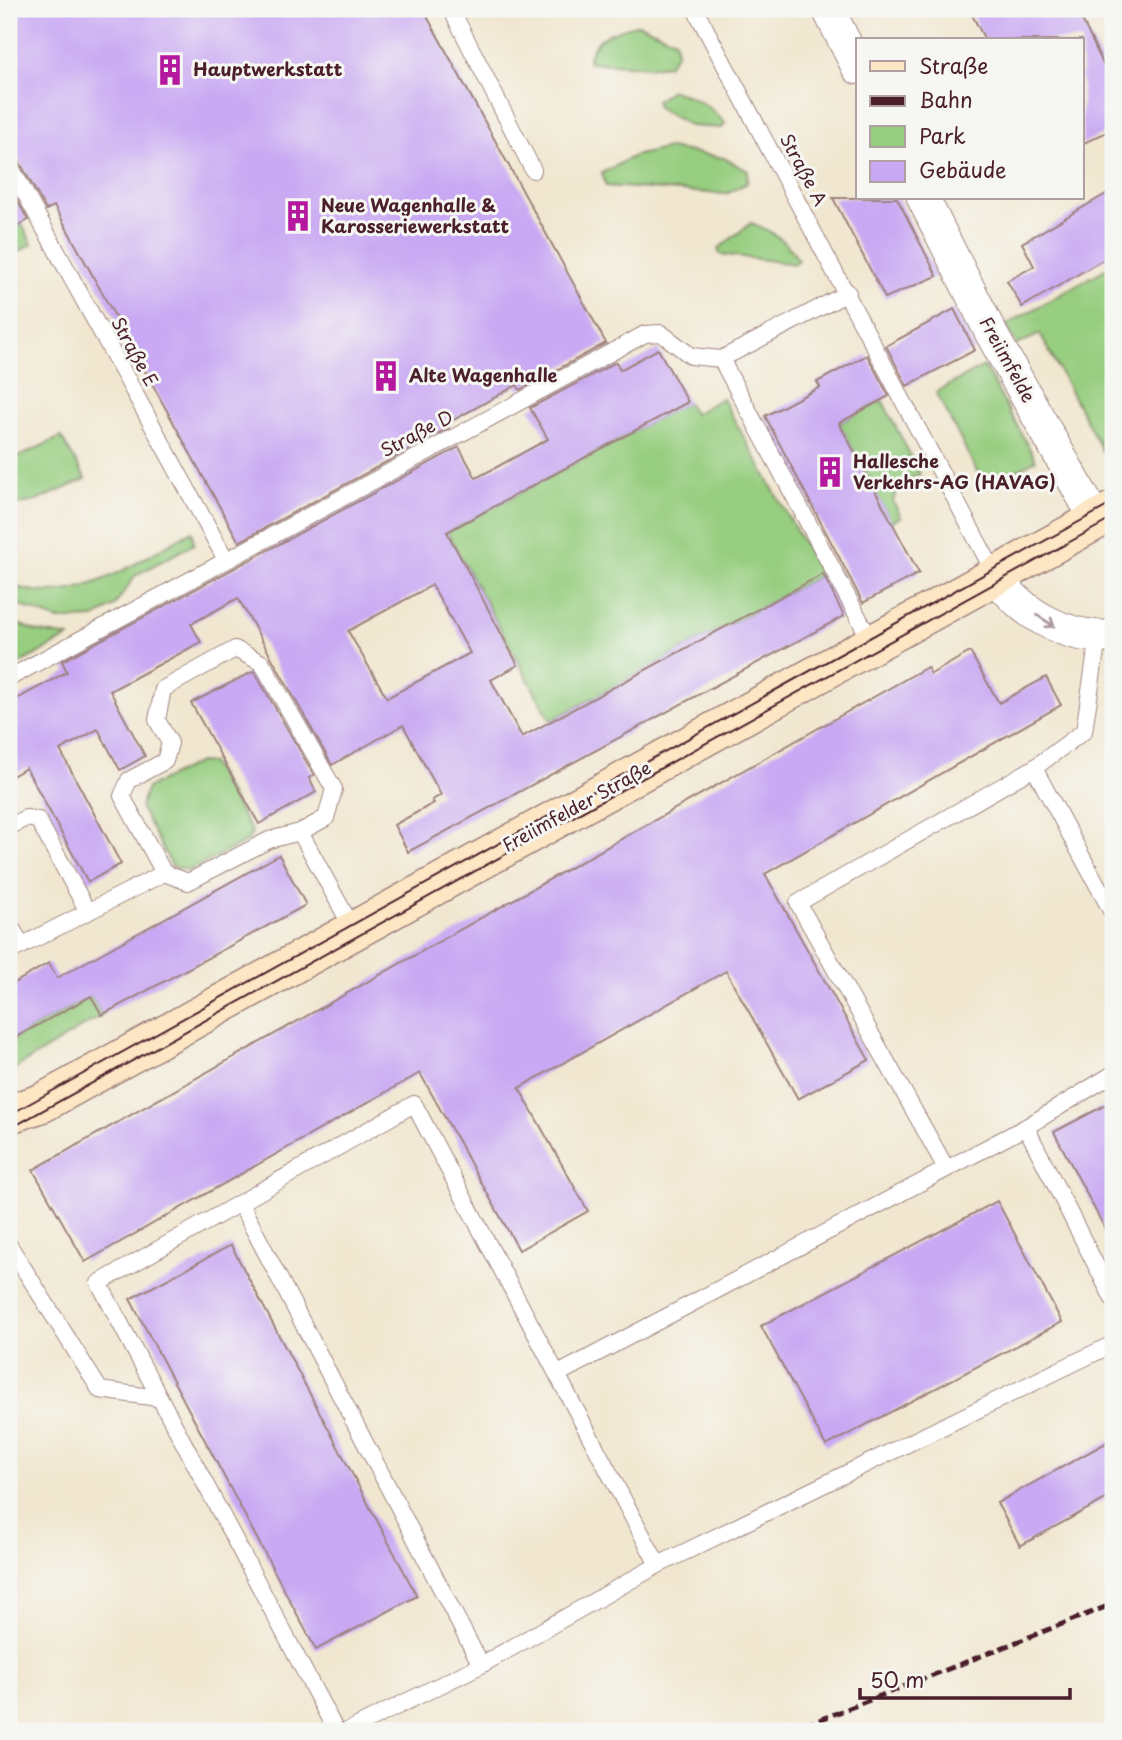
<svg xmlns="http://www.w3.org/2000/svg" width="1122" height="1740" font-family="'Playpen Sans',sans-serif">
  <rect width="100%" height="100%" fill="#f6f6f2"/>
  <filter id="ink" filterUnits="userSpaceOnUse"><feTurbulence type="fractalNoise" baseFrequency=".0143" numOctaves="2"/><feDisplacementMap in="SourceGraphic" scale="14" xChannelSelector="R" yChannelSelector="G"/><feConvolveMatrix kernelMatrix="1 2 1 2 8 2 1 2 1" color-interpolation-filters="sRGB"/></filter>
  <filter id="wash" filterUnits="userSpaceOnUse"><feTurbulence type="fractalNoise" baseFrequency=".00686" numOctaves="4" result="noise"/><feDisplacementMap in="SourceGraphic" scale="28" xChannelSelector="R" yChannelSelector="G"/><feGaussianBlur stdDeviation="1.57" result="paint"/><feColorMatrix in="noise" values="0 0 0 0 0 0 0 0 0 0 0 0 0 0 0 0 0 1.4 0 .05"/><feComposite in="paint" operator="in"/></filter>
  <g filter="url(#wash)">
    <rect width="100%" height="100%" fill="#f1e7d0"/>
    <g fill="#96cd7f" stroke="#707655" stroke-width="2">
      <path d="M639,24l36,16 2,12 -9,13 -19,2 -61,-5c4,-27 29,-32 51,-38z"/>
      <path d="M671,90c22,7 38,14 54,33l-3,5 -32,-2 -33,-19 -1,-6z"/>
      <path d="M669,148l55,10 24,13 -1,12 -21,11 -120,-8 -4,-13 32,-17z"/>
      <path d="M751,223c19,7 37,18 47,37l-3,4 -75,-10 -2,-5z"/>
      <path d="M22,224l10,20 -23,13v-26z"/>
      <path d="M1113,265v192l-10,-5 -63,-118 -23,11 -11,-20z"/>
      <path d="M984,366l52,94 -51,27 -49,-95z"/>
      <path d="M722,398l99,177 -270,146 -104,-189 240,-130 7,12z"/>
      <path d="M882,400l38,74 -22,11 -5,16 8,16 -10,5 -52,-99z"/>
      <path d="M61,437l25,42 -50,22 -27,5v-45z"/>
      <path d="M192,531l2,13 -58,31 -22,31 -20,12 -36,2 -49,-19v-17c65,28 128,-23 183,-53z"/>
      <path d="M9,620l26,11 34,6 -60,32z"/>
      <path d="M199,762l12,1 41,69 -4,9 -60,30 -16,-5 -32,-59 7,-19z"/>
      <path d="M91,996l11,19 -93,57v-31z"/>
    </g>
    <g id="blocks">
      <g fill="#c9a9f3" fill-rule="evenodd">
        <path d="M9,9h414l183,334 -86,47 -3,-5 -71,39 3,4 -210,114 -178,-324 -7,-12 -8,4 -28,-51 -9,-5z"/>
        <path d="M969,9h108l36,76v44l-31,15v-104h-97z"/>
        <path d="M9,185l19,35 -19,11z"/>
        <path d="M1113,190v64l-91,53 -15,-26 27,-15 -12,-23z"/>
        <path d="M833,198h64l40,78 -52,22z"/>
        <path d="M954,309l21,41 -68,36 -21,-40z"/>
        <path d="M658,349l30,53 -241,130 71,133 -27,15 31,57 301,-163 21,42 -436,236 -14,-27 40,-22 -2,-3 9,-5 -38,-70 -71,40 -94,-167 -47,26 10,18 -91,49 35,65 -25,14 -22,-41 -38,21 61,114 -33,18 -62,-114 -17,10v-75l58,-31 -5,-11 397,-214 17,31 19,-10 53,-29 -18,-31 86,-46 4,8zM432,585l38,68 -83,45 -39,-67z"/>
        <path d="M867,355l22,41 -50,27 80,150 -56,30 -98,-187 55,-29 -3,-5z"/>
        <path d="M970,652l29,51 47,-26 15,28 -296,169 104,186 -71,39 -72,-128 -207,117 69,123 -69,39 -99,-177 -335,189 -52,-92 894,-503 4,7z"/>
        <path d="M254,671l60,104 -5,3 7,14 -57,32 -68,-121z"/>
        <path d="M279,855l27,50 -204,110 -11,-19 -82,45v-55l40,-23 8,15z"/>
        <path d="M1113,1101v143l-59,-112z"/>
        <path d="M997,1201l65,121 -236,124 -65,-120z"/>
        <path d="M231,1245l186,351 -101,54 -186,-351z"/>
        <path d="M1113,1439v56l-93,51 -23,-43z"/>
      </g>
    </g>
  </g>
  <g filter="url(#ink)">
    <use href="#blocks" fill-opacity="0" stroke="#9e837e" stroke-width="2"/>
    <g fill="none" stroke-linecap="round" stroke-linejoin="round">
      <defs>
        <g id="lane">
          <path d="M451,9l82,161"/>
          <path d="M695,9l301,567"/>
          <path d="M9,164l216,394"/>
          <path d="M721,359l151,284"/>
          <path d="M9,678l636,-344 16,-1 30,23 30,3 127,-66"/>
          <path d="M1034,768l50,-37 14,-93"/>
          <path d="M9,827l17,-9 12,2 50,92"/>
          <path d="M300,832l-31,8 -81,42 -24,-9 -42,-77 7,-16 36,-19 5,-18 -13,-23 6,-31 72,-40 27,14 72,126 -8,29 -26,14 54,99"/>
          <path d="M9,923l13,23"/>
          <path d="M9,952l155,-79"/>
          <path d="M1026,1127l87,172"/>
          <path d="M946,1168l-148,-265 236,-135 79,146"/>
          <path d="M240,1203l241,462"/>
          <path d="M9,1245l91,145 58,8"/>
          <path d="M558,1374l468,-247 87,-53"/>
          <path d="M658,1565l455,-221"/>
          <path d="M336,1731l-237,-448 315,-179 244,461 -177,100 -134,66"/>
        </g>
        <g id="street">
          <path d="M828,9l30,59"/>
          <path d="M923,198l69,137 104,185"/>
          <path d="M996,576c25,38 72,64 117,60"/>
        </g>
        <path id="secondary" d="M9,1114l33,-11 1071,-592"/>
      </defs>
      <use href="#lane" stroke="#9e837e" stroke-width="18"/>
      <use href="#street" stroke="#9e837e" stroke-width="34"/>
      <use href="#secondary" stroke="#9e837e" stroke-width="41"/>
      <use href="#lane" stroke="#fff" stroke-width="16"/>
      <use href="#street" stroke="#fff" stroke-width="32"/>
      <use href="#secondary" stroke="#fce6c4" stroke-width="38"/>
      <g stroke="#4a1f2b" stroke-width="2">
        <path d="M9,1115l1104,-612"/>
        <path d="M9,1129l1104,-611"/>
      </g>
      <path stroke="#4a1f2b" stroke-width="5" stroke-dasharray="10 5" stroke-linecap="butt" d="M791,1731l322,-127"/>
    </g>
    <defs><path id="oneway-shaft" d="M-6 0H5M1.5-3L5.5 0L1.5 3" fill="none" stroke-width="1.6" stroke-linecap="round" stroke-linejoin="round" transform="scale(1.75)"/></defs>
    <use stroke="#ae9aa0" href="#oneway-shaft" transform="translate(1046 621) rotate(33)"/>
  </g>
  <defs>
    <symbol id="building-bare" viewBox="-9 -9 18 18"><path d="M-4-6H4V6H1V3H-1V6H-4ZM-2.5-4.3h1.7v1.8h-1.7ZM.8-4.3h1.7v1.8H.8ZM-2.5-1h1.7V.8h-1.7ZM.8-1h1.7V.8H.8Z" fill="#b5179e" stroke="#f6f6f2" stroke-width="2.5" paint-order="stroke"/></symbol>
  </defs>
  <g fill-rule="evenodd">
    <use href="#building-bare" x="148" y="48" width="44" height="44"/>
    <use href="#building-bare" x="276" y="194" width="44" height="44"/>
    <use href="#building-bare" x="364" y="354" width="44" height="44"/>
    <use href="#building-bare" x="808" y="450" width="44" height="44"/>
  </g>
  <g text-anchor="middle" stroke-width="6" stroke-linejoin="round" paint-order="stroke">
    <g font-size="18" font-weight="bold" fill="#4a1f2b" stroke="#f6f6f2" text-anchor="start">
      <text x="193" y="76">Hauptwerkstatt</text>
      <text x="321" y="212">Neue Wagenhalle &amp;<tspan x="321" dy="21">Karosseriewerkstatt</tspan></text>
      <text x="409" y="382">Alte Wagenhalle</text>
      <text x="853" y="468">Hallesche<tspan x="853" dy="21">Verkehrs-AG (HAVAG)</tspan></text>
    </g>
    <g font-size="18" fill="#4a1f2b" stroke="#f6f6f2">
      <text transform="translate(803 170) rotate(62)" y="6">Straße A</text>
      <text transform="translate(134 352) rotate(61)" y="6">Straße E</text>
      <text transform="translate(1007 360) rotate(61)" y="6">Freiimfelde</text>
      <text transform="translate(417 434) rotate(-28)" y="6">Straße D</text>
      <text transform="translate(577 807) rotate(-29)" y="6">Freiimfelder Straße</text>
    </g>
  </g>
  <rect width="1122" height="1740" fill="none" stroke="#f6f6f2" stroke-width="35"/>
  <rect x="856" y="38" width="228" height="161" fill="#f6f6f2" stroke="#b1a0a2" stroke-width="2"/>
  <rect x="870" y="61" width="35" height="10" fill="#fce6c4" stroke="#b1a0a2" stroke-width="2"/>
  <text x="919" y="74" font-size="21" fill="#4a1f2b">Straße</text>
  <rect x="870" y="96" width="35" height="10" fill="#4a1f2b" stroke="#b1a0a2" stroke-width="2"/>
  <text x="919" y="108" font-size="21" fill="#4a1f2b">Bahn</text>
  <rect x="870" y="126" width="35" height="21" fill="#96cd7f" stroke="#b1a0a2" stroke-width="2"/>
  <text x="919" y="144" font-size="21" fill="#4a1f2b">Park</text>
  <rect x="870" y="161" width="35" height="21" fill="#c9a9f3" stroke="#b1a0a2" stroke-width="2"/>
  <text x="919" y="178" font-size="21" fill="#4a1f2b">Gebäude</text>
  <path d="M860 1688v10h210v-10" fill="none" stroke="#4a1f2b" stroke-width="3.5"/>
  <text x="870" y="1688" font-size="21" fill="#4a1f2b" stroke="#f6f6f2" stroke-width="5" paint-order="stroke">50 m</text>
</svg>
